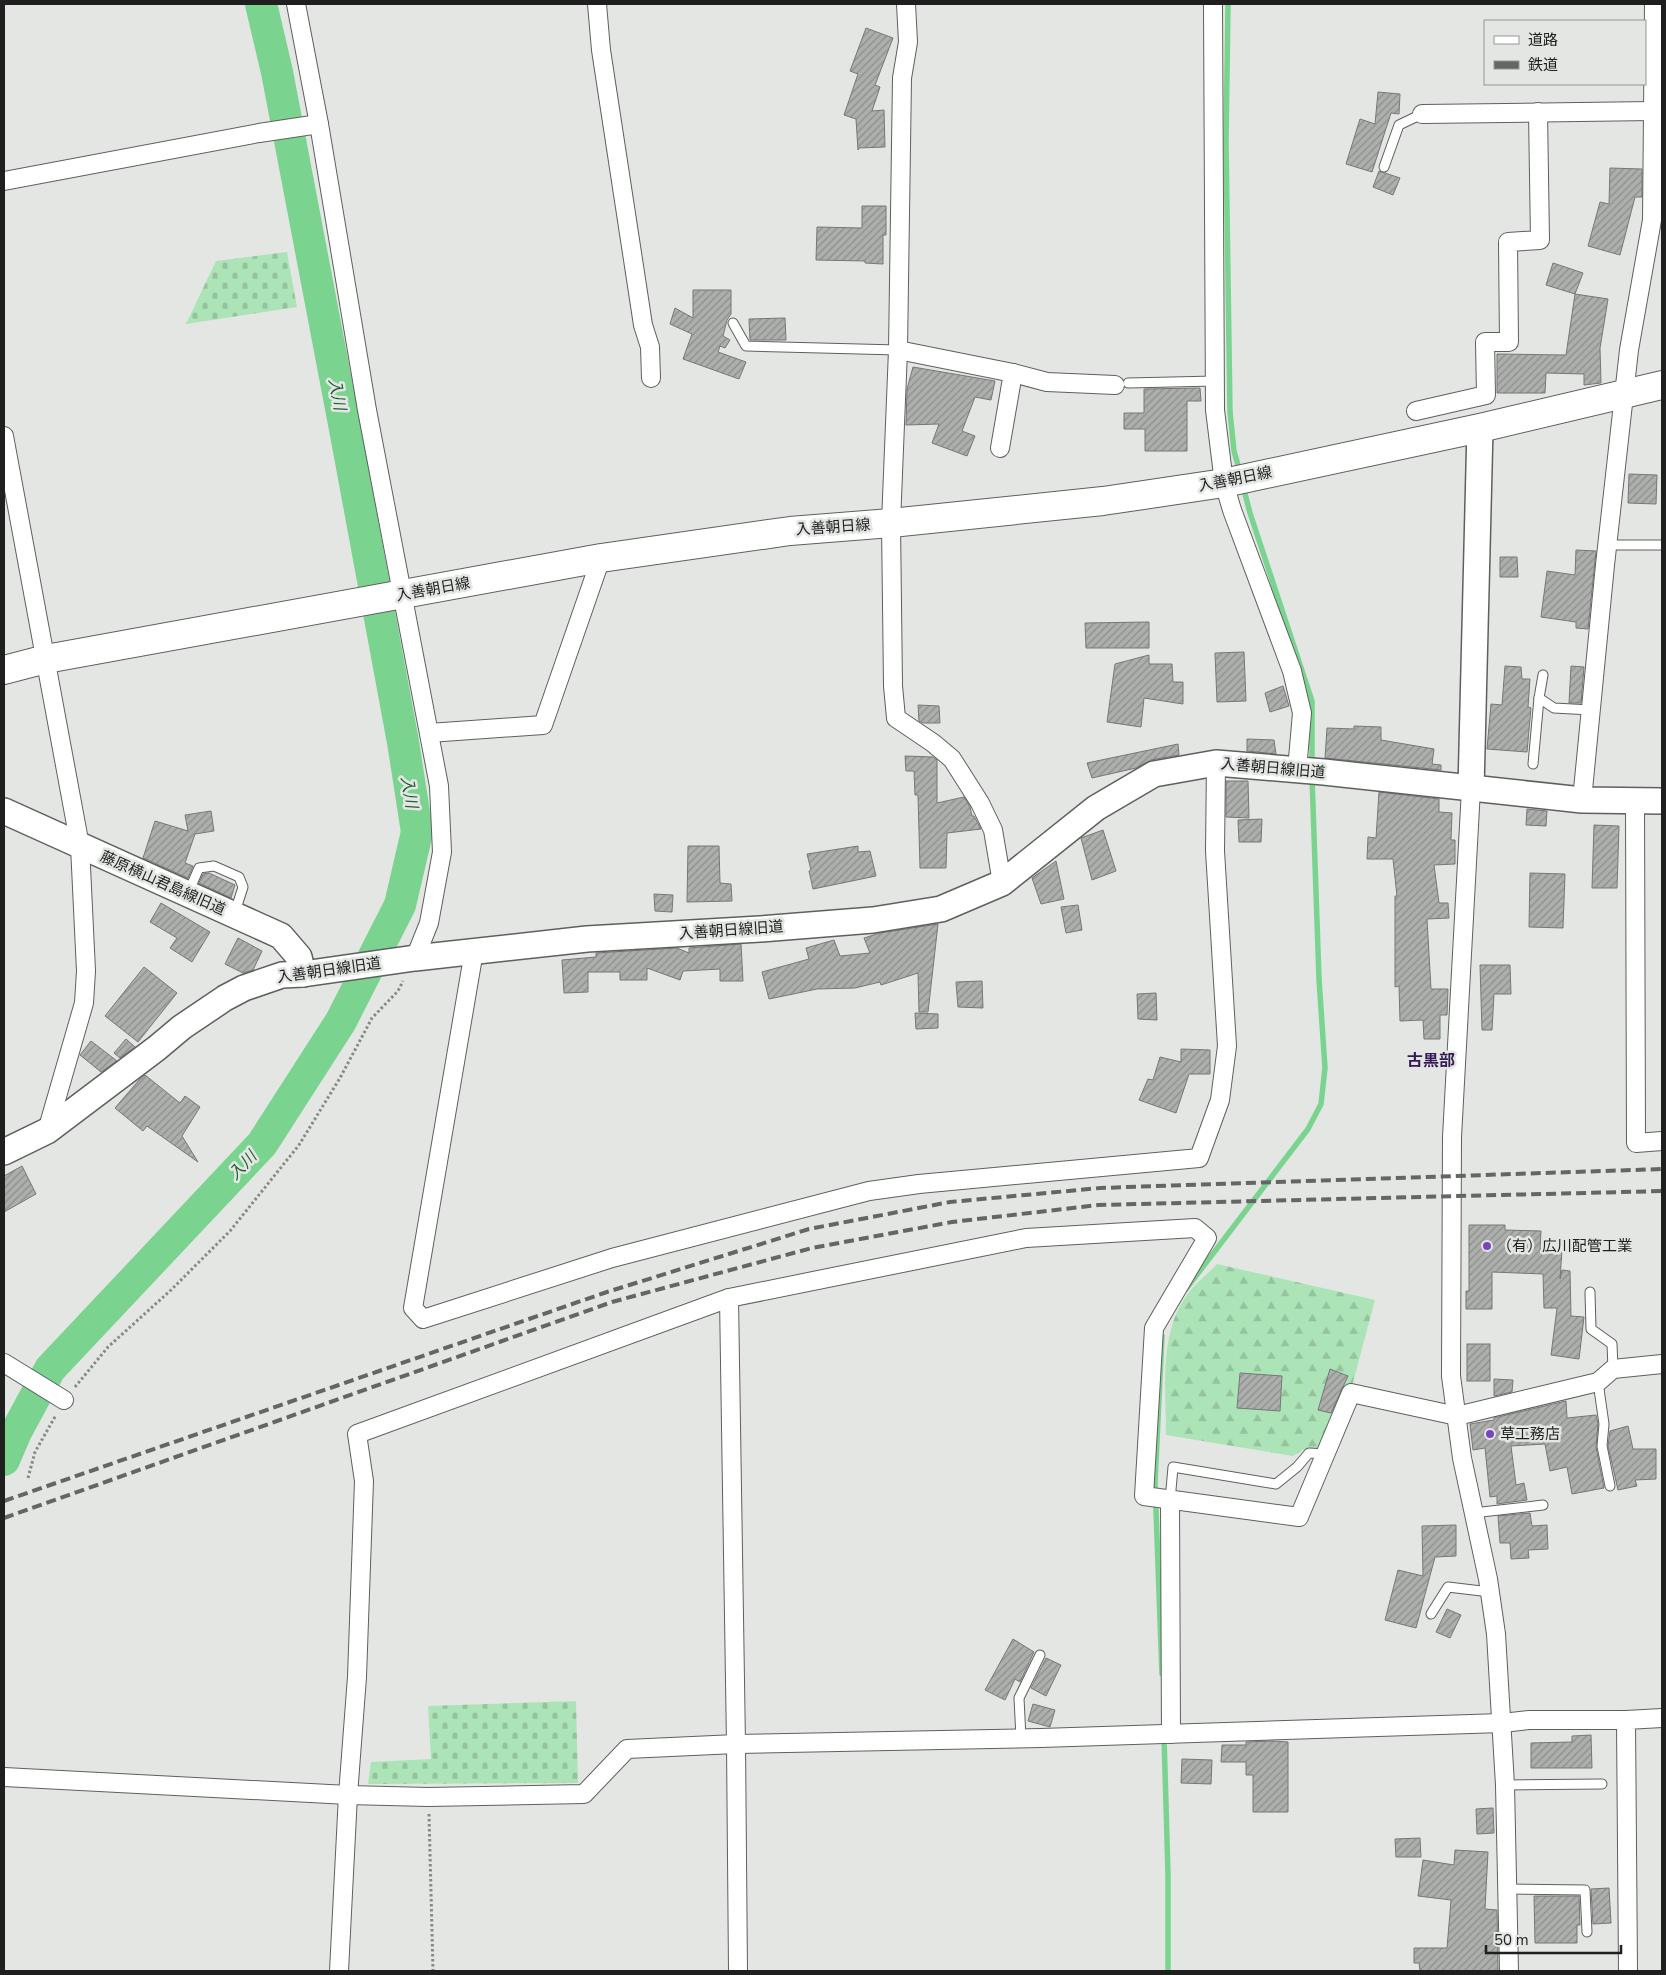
<svg xmlns="http://www.w3.org/2000/svg" width="1666" height="1975" font-family="'Nunito Sans','Noto Sans JP',sans-serif">
  <defs>
    <pattern id="forest-firs" width="22" height="20" patternUnits="userSpaceOnUse" patternTransform="scale(1.25)"><rect width="22" height="20" fill="#ace4b7"/><path d="M5 1l3.5 6h-7zM16 11l3.5 6h-7z" fill="#94c39d"/></pattern>
    <pattern id="cemetery-stones" width="16" height="16" patternUnits="userSpaceOnUse" patternTransform="scale(1.25)"><rect width="16" height="16" fill="#ace4b7"/><path d="M2 7V4a2 2 0 0 1 4 0v3zM10 15v-3a2 2 0 0 1 4 0v3z" fill="#94c39d"/></pattern>
    <pattern id="building-hatch" width="6" height="6" patternUnits="userSpaceOnUse" patternTransform="scale(1.25)"><rect width="6" height="6" fill="#adafad"/><path d="M-1 1l2-2M0 6l6-6M5 7l2-2" fill="none" stroke="#8c8e8c"/></pattern>
  </defs>
  <rect width="100%" height="100%" fill="#e3e6e3"/>
  <path fill="url(#forest-firs)" d="M1217,1264l158,36 -23,86 -29,62h-16l-14,8 -127,-21c0,-47 -8,-105 24,-144 8,-10 19,-18 27,-27z"/>
  <g fill="url(#cemetery-stones)">
    <path d="M287,252l10,55 -111,17 30,-63z"/>
    <path d="M576,1701l2,82 -210,1 3,-22 60,-3 -3,-53z"/>
  </g>
  <g fill="none" stroke-linecap="round" stroke-linejoin="round">
    <g stroke="#7ad490" stroke-width="5.5">
      <path d="M1228,4l-2,138 4,270 4,39 6,21"/>
      <path d="M1243,486l7,27 62,188v65"/>
      <path d="M1186,1289l122,-160 13,-25 4,-36 -6,-89 -7,-202"/>
      <path d="M1162,1336l-7,147 7,191"/>
      <path d="M1164,1736l4,138v97"/>
    </g>
    <path stroke="#7ad490" stroke-width="32" d="M4,1460l12,-28 34,-63 212,-225 79,-123 59,-116 17,-73 -14,-90 -58,-313 -68,-357 -16,-68"/>
  </g>
  <g fill="url(#building-hatch)" stroke="#757875">
    <path d="M866,28l27,10 -18,47 5,2 -8,24 12,-1 1,37 -26,1 -1,2 -2,-31 -12,-4 14,-41 -8,-3z"/>
    <path d="M1378,92l22,2 -1,20 -8,-1 -19,59 -26,-8 14,-45 15,5z"/>
    <path d="M1610,168l32,1v28h-7l-15,58 -32,-9 12,-44 9,2z"/>
    <path d="M1379,171l21,7 -7,17 -20,-8z"/>
    <path d="M862,206h24v29h-3v29l-18,-1v-2l-49,-1 1,-33 45,1z"/>
    <path d="M1553,263l30,10 -8,21 -29,-9z"/>
    <path d="M693,290h38v24l-4,6 -4,16 7,4 -5,8 -5,-2 -2,6 28,10 -7,17 -56,-20 9,-25 -22,-10 5,-16 18,10z"/>
    <path d="M1575,294l33,5 -8,49 1,35 -17,2v-11l-38,-1 -1,20h-48v-39l69,1z"/>
    <path d="M785,318l1,22h-36l-1,-21z"/>
    <path d="M913,367l82,14 -4,19 -16,-3 -13,34 13,5 -8,20 -35,-13 7,-19 -33,1 1,-36z"/>
    <path d="M1200,388l1,13h-14v50h-42v-22h-21v-16h20v-24z"/>
    <path d="M1629,474l28,1 -1,29 -28,-1z"/>
    <path d="M1576,550l20,1 -8,78 -12,-1v-6l-35,-5 6,-46 28,4z"/>
    <path d="M1500,557h17l1,20h-18z"/>
    <path d="M1149,622v26h-63l-1,-25z"/>
    <path d="M1244,652l2,49 -29,1 -2,-49z"/>
    <path d="M1149,655v9h23l1,18h10v22l-39,-6 -3,29 -34,-5 8,-58z"/>
    <path d="M1505,666l16,1 1,12h8l-2,28 3,1 -4,44 -40,-3 4,-45 11,1z"/>
    <path d="M1571,666l13,1 -3,36h-12z"/>
    <path d="M1283,686l6,20 -19,6 -5,-19z"/>
    <path d="M918,705l21,1 1,17h-17l-4,-2z"/>
    <path d="M1354,726l27,1v13l53,9 -2,15 9,1v5l-116,-12 2,-30 27,1z"/>
    <path d="M1247,739l27,1 2,14 -29,-3z"/>
    <path d="M1178,744l1,11 -28,5 -15,8 -44,10 -5,-15z"/>
    <path d="M905,756l28,1 4,3v43l27,-6 6,10 2,9h2l7,13 -34,4 -1,35h-26l-2,-73h-3l-1,-24h-8z"/>
    <path d="M1226,781h22l1,37 -23,-1z"/>
    <path d="M1379,792l60,7v13l13,1 -1,27h4v24l-21,1 5,38h9l1,15 -22,1 4,70h17l-1,26h-7v24h-16l-1,-19 -23,1 -1,-35 -4,1v-91h2l-4,-37h-26l1,-22 8,1z"/>
    <path d="M1527,809l20,2 -1,15 -20,-1z"/>
    <path d="M211,811l3,20 -19,3 -10,29 8,3 -5,12 -45,-20 12,-37 33,10 -3,-16z"/>
    <path d="M1262,819l-1,23h-22l-1,-22z"/>
    <path d="M1594,825l25,1 -2,62h-25z"/>
    <path d="M1103,830l13,41 -24,9 -11,-42z"/>
    <path d="M688,846h31l1,37 11,1 1,17 -45,1z"/>
    <path d="M858,846v6l12,-1 6,25 -63,13 -4,-18 2,-1 -4,-16z"/>
    <path d="M1056,861l8,38 -23,5 -9,-26z"/>
    <path d="M209,873l26,12 -4,13 -32,-15 4,-9z"/>
    <path d="M1530,873l35,1 -2,54 -34,-1z"/>
    <path d="M654,894l19,1 -1,17 -17,-1z"/>
    <path d="M161,903l49,29 -18,30 -22,-14 7,-10 -27,-16z"/>
    <path d="M1078,905l4,25 -16,3 -5,-26z"/>
    <path d="M938,924l-10,88h-9l-1,-39 -37,12 -1,-3 -25,6 -38,1 -48,10 -7,-27 47,-13 -3,-11 28,-8 6,16 30,-3 -6,-15 16,-5z"/>
    <path d="M238,938l24,13 -9,19 -10,3 -18,-9z"/>
    <path d="M741,944l2,37h-23v-12l-37,2 -3,9 -33,-12v12h-27v-8h-32v20l-24,1 -2,-33 34,-3v-4l81,-5 12,5v-5z"/>
    <path d="M1480,965h30l1,29h-17l-2,36h-10z"/>
    <path d="M144,967l33,26 -39,49 -33,-26z"/>
    <path d="M982,981l1,27 -25,-1 -2,-25z"/>
    <path d="M1156,993l1,27 -19,-1 -1,-25z"/>
    <path d="M915,1013l23,1v14l-22,1z"/>
    <path d="M126,1039l9,8 -15,11 -6,-5z"/>
    <path d="M91,1041l26,20 -16,11 -21,-17z"/>
    <path d="M1181,1049l29,1v24h-21l-13,39 -37,-13 9,-21 5,1 7,-23 21,5z"/>
    <path d="M145,1075l35,28 5,-7 15,11 -18,29 16,26 -51,-36 -4,5 -28,-23 24,-28z"/>
    <path d="M22,1166l14,28 -32,18v-36z"/>
    <path d="M1469,1225h36v5l36,1 -1,18 22,1 -2,29 2,-9 8,1 1,45 13,1 -5,42 -28,-4 6,-47h-13l-1,-34 -51,-2v37h-26v-18h3z"/>
    <rect x="1467" y="1344" width="23" height="37"/>
    <path d="M1330,1369l18,7 -17,37 -13,-3z"/>
    <path d="M1240,1373l42,3 -2,35 -43,-3z"/>
    <path d="M1494,1379l19,1 -1,12 -18,4z"/>
    <path d="M1566,1401l1,17 29,-3 2,9 -2,23 8,41 -32,6 -5,-27 -17,4 -5,-27 -34,2 5,39 8,-2 3,17 -30,4v-8l-7,1 -5,-49 -12,2 -3,-26 24,-4v-2z"/>
    <path d="M1628,1426l5,23h23v30l-21,1 2,6 -19,4 -10,-44 2,-15z"/>
    <path d="M1530,1513l2,13 15,-1 1,24 -20,1 1,8 -18,1 -1,-16h-10l-2,-27z"/>
    <path d="M1456,1525v31l-21,1 -19,71 -31,-8 13,-50 25,6 -1,-50z"/>
    <path d="M1447,1609l14,6 -11,23 -14,-6z"/>
    <path d="M1013,1639l21,13 -14,30 -5,-3 -10,21 -20,-10z"/>
    <path d="M1046,1658l15,7 -15,31 -15,-8z"/>
    <path d="M1033,1704l22,6 -5,17 -22,-6z"/>
    <path d="M1591,1735l1,33h-61v-25l41,-1v-6z"/>
    <path d="M1273,1741l15,1v70h-35v-37h-7v-13h-25l1,-17h24v-3z"/>
    <path d="M1182,1759l30,1 -1,24 -30,-1z"/>
    <path d="M1493,1808l1,25 -17,1 -1,-25z"/>
    <path d="M1420,1838l1,19h-25l-1,-18z"/>
    <path d="M1455,1850l33,2 -3,57 12,1 1,61h-78l-1,-8h-5v-15h33l4,-48 -33,-4 5,-36 31,5z"/>
    <path d="M1609,1888l2,35 -18,1 -2,-35z"/>
    <path d="M1534,1896h45l1,29h-3v18h-42z"/>
  </g>
  <g fill="none" stroke-linecap="round" stroke-linejoin="round">
    <defs>
      <g id="lane">
        <path d="M1384,167l15,-42 23,-11"/>
        <path d="M733,323l13,23 152,4"/>
        <path d="M1128,383l87,-2"/>
        <path d="M1607,545h55"/>
        <path d="M1543,675l-4,23 15,10 37,2"/>
        <path d="M1533,764l6,-66"/>
        <path d="M188,893l11,-25 15,-2 25,11 4,10 -8,25"/>
        <path d="M1590,1292l1,37 21,15 1,25"/>
        <path d="M1598,1382l6,42 -2,22 8,40"/>
        <path d="M1170,1501l3,-34 103,17 21,-17 12,-14 17,1"/>
        <path d="M1473,1513l70,-8"/>
        <path d="M1431,1614l17,-27 42,5"/>
        <path d="M1021,1738l-2,-40 21,-43"/>
        <path d="M1505,1785l97,-1"/>
        <path d="M1507,1889l78,1 2,42"/>
      </g>
      <g id="street">
        <path d="M296,4l23,120 48,286 72,376 3,66 -13,71 -14,35"/>
        <path d="M597,4l4,46 42,275 7,22 1,31"/>
        <path d="M906,4l2,38 -6,36 -4,272 -7,173 2,163 3,32 37,25 19,16 28,44 13,27 9,53"/>
        <path d="M1213,4l2,406 9,73 8,27 60,161 10,42 -5,57"/>
        <path d="M1422,114l231,-3"/>
        <path d="M4,181l255,-48 60,-9"/>
        <path d="M898,350l115,23 -13,75"/>
        <path d="M1013,373l34,9 68,3"/>
        <path d="M1416,411l70,-16 -1,-53h24l-1,-100 32,-2 -2,-128"/>
        <path d="M4,436l76,410 6,125 -2,32 -37,128"/>
        <path d="M429,733l114,-8 58,-167"/>
        <path d="M1471,789l-19,348 -1,239 11,82 26,121 8,55 9,151 4,186"/>
        <path d="M1582,800l23,-235 24,-215 23,-130 2,-216"/>
        <path d="M1635,801l1,342 26,-2"/>
        <path d="M474,951l-61,357 10,11 189,-61 257,-67 50,-7 280,-26 21,-58 7,-54 -12,-195 1,-88"/>
        <path d="M729,1298l7,446 2,227"/>
        <path d="M4,1363l60,37"/>
        <path d="M1170,1501l1,233"/>
        <path d="M4,1777l344,18 80,2 156,-3 43,-45 109,-5 305,-6 461,-15 27,-3h97"/>
        <path d="M339,1971l9,-176 9,-118 7,-196 -7,-47 372,-136 297,-60 169,-10 12,10 -53,90 -10,168 155,21 52,-124 106,23 141,-34 15,-13 49,-5"/>
        <path d="M1628,1971l-2,-251 36,-2"/>
      </g>
      <g id="secondary">
        <path d="M1471,789l9,-361"/>
        <path d="M4,811l277,125 18,21 4,17"/>
        <path d="M4,1152l43,-21 110,-83 25,-21 43,-29 19,-10 38,-13 21,-1 112,-16 172,-19 173,-10 113,-9 68,-11 61,-26 94,-75 58,-34 62,-11 108,9 258,28 80,1"/>
      </g>
      <path id="primary" d="M4,670l42,-11 555,-101 189,-27 101,-8 212,-22 121,-18 256,-55 182,-43"/>
    </defs>
    <use href="#lane" stroke="#5e605e" stroke-width="11"/>
    <use href="#street" stroke="#5e605e" stroke-width="20"/>
    <use href="#secondary" stroke="#5e605e" stroke-width="28"/>
    <use href="#primary" stroke="#5e605e" stroke-width="30"/>
    <g stroke="#878987" stroke-width="3" stroke-dasharray="2.5 2.5" stroke-linecap="butt">
      <path d="M75,1387l33,-40 63,-57 59,-59 69,-86 41,-67 32,-60 26,-27 5,-10"/>
      <path d="M28,1478l7,-26 21,-37"/>
      <path d="M429,1814l4,157"/>
    </g>
    <use href="#lane" stroke="#fff" stroke-width="9"/>
    <use href="#street" stroke="#fff" stroke-width="18"/>
    <use href="#secondary" stroke="#fff" stroke-width="25"/>
    <use href="#primary" stroke="#fff" stroke-width="28"/>
    <g stroke="#646664" stroke-width="4" stroke-dasharray="10 5" stroke-linecap="butt">
      <path d="M4,1501l603,-209 202,-63 141,-27 150,-14 562,-19"/>
      <path d="M4,1518l608,-216 200,-54 140,-26 146,-17 564,-14"/>
    </g>
  </g>
  <g fill="#7a45bc" stroke="#e3e6e3" stroke-width="2">
    <circle cx="1487" cy="1246" r="5"/>
    <circle cx="1490" cy="1434" r="5"/>
  </g>
  <g text-anchor="middle" stroke-width="5" stroke-linejoin="round" paint-order="stroke">
    <g font-size="15" fill="#1e1f1e" stroke="#e3e6e3">
      <text transform="translate(1235 479) rotate(-11)" y="5">入善朝日線</text>
      <text transform="translate(833 527) rotate(-4)" y="5">入善朝日線</text>
      <text transform="translate(433 589) rotate(-10)" y="5">入善朝日線</text>
      <text transform="translate(1273 768) rotate(5)" y="5">入善朝日線旧道</text>
      <text transform="translate(163 883) rotate(24)" y="5">藤原横山君島線旧道</text>
      <text transform="translate(731 930) rotate(-4)" y="5">入善朝日線旧道</text>
      <text transform="translate(329 970) rotate(-8)" y="5">入善朝日線旧道</text>
    </g>
    <g font-size="15" fill="#1e1f1e" stroke="#e3e6e3" text-anchor="start">
      <text x="1497" y="1251">（有）広川配管工業</text>
      <text x="1500" y="1439">草工務店</text>
    </g>
    <g font-size="16" font-style="italic" fill="#205e33" stroke="#e3e6e3">
      <text transform="translate(338 394) rotate(79)" y="6">入川</text>
      <text transform="translate(410 792) rotate(80)" y="6">入川</text>
      <text transform="translate(242 1165) rotate(-47)" y="6">入川</text>
    </g>
    <g font-size="16" font-weight="bold" fill="#341a54" stroke="#e3e6e3">
      <text x="1431" y="1066">古黒部</text>
    </g>
  </g>
  <rect width="1666" height="1975" fill="none" stroke="#1e1f1e" stroke-width="10"/>
  <rect x="1484" y="20" width="162" height="65" fill="#e3e6e3" stroke="#949694"/>
  <rect x="1494" y="36" width="25" height="8" fill="#ffffff" stroke="#949694"/>
  <text x="1528" y="45" font-size="15" fill="#1e1f1e">道路</text>
  <rect x="1494" y="61" width="25" height="8" fill="#646664" stroke="#949694"/>
  <text x="1528" y="70" font-size="15" fill="#1e1f1e">鉄道</text>
  <path d="M1486 1945v8h135v-8" fill="none" stroke="#1e1f1e" stroke-width="2.5"/>
  <text x="1494" y="1945" font-size="15" fill="#1e1f1e" stroke="#e3e6e3" stroke-width="4" paint-order="stroke">50 m</text>
</svg>
